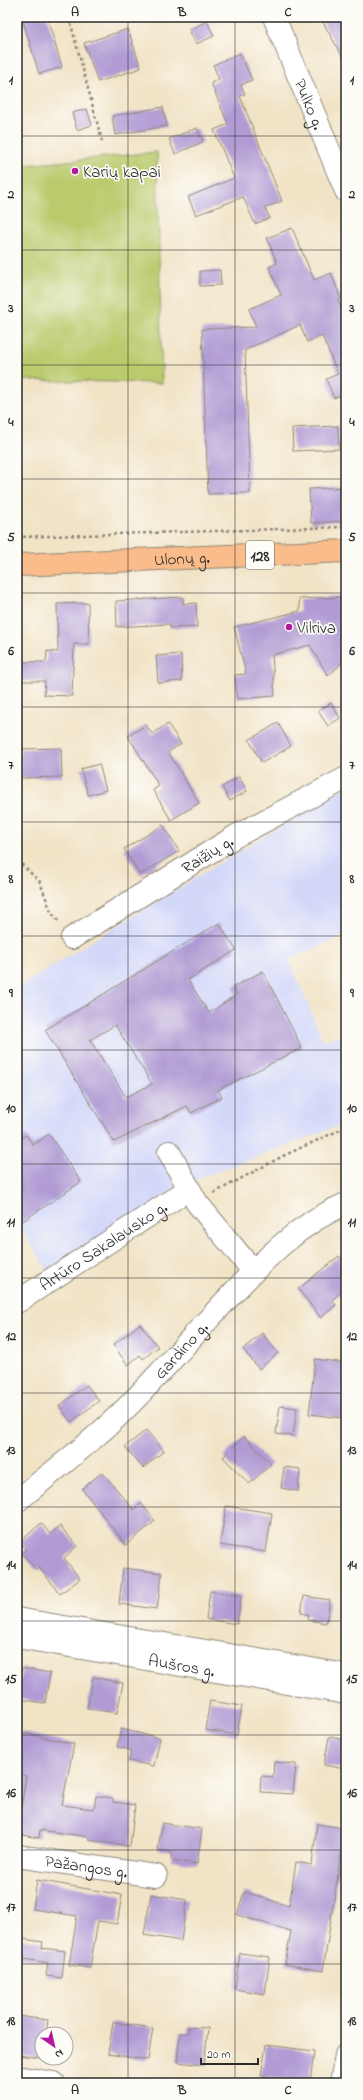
<svg xmlns="http://www.w3.org/2000/svg" width="363" height="2100" font-family="'Indie Flower',sans-serif">
  <rect width="100%" height="100%" fill="#fdfcf7"/>
  <filter id="ink" filterUnits="userSpaceOnUse"><feTurbulence type="fractalNoise" baseFrequency=".025" numOctaves="2"/><feDisplacementMap in="SourceGraphic" scale="8" xChannelSelector="R" yChannelSelector="G"/><feConvolveMatrix kernelMatrix="1 2 1 2 8 2 1 2 1" color-interpolation-filters="sRGB"/></filter>
  <filter id="wash" filterUnits="userSpaceOnUse"><feTurbulence type="fractalNoise" baseFrequency=".012" numOctaves="4" result="noise"/><feDisplacementMap in="SourceGraphic" scale="16" xChannelSelector="R" yChannelSelector="G"/><feGaussianBlur stdDeviation="0.9" result="paint"/><feColorMatrix in="noise" values="0 0 0 0 0 0 0 0 0 0 0 0 0 0 0 0 0 1.4 0 .05"/><feComposite in="paint" operator="in"/></filter>
  <g filter="url(#wash)">
    <rect width="100%" height="100%" fill="#f1e3c6"/>
    <path fill="#d3d8f9" d="M346,786v149l-57,24 34,82 23,-8v90l-144,54 -152,96 -33,-50v-234l80,-51z"/>
    <path fill="#bacb6d" stroke="#727b4c" d="M157,152l5,231 -145,-3v-214z"/>
    <g id="blocks">
      <g fill="#b09bd4" fill-rule="evenodd">
        <path d="M22,17h25l15,50 -23,7z"/>
        <path d="M320,17h26v46z"/>
        <path d="M207,21l7,15 -18,8 -7,-14z"/>
        <path d="M128,29l13,39 -43,14 -14,-39z"/>
        <path d="M240,53l12,27 -11,5 4,9 -5,2 42,105 -17,7 5,10 -15,6 -12,-27 -47,18 -8,-18 46,-19 -20,-48 14,-6 -17,-41 8,-4 -6,-14z"/>
        <path d="M163,107l4,19 -52,9 -3,-19z"/>
        <path d="M87,109l5,16 -15,5 -5,-17z"/>
        <path d="M197,128l6,14 -28,12 -6,-15z"/>
        <path d="M292,228l22,52 17,-7 10,26 -3,1 8,21v72l-12,5 -8,-19 12,-5 -16,-38 -15,6 -7,-17 -55,25 5,143 -42,1 -6,-165 54,-2 -7,-18 32,-14 -12,-28 8,-4 -10,-25z"/>
        <path d="M220,270l1,15 -21,1v-15z"/>
        <path d="M338,426l1,23 -46,2 -1,-23z"/>
        <path d="M346,487v34l-35,2 -2,-34z"/>
        <path d="M183,597v7l13,-1 1,24 -27,1v-4l-53,3 -1,-26z"/>
        <path d="M342,597l2,64 -16,15 -18,-31 -38,10 3,41 -38,3 -2,-24 11,-1 -12,-47 66,-16 -1,-12z"/>
        <path d="M88,603l1,41h-15l-2,52 -28,-1 1,-14h-28v-19h29l1,-11 11,1 -1,-48z"/>
        <path d="M181,654l1,27 -24,2 -2,-27z"/>
        <path d="M331,703l9,15 -12,8 -10,-15z"/>
        <path d="M278,723l13,23 -29,17 -13,-23z"/>
        <path d="M168,724l13,20 -13,8 31,51 -28,17 -18,-30 6,-4 -31,-50 18,-11 6,9z"/>
        <path d="M61,748l1,29 -42,1v-29z"/>
        <path d="M99,764l7,26 -18,5 -7,-26z"/>
        <path d="M239,777l8,14 -17,10 -8,-14z"/>
        <path d="M163,825l16,26 -39,24 -16,-26z"/>
        <path d="M219,923l17,27 -48,30 21,33 28,-19 -4,-7 30,-16 39,77 -84,42 4,7 -31,16 -4,-7 -73,36 -69,-112zM115,1025l37,59 -26,13 -36,-57z"/>
        <path d="M49,1134l32,48 -64,43v-84l9,-6 7,10z"/>
        <path d="M339,1256l7,8v24l-14,12 4,5 -15,13 -23,-29z"/>
        <path d="M140,1324l18,23 -15,12 -3,-4 -12,10 -15,-20z"/>
        <path d="M262,1333l16,20 -19,16 -16,-20z"/>
        <path d="M315,1359l31,4v29l-3,26 -34,-4z"/>
        <path d="M87,1385l12,16 -28,21 -12,-16z"/>
        <path d="M280,1406l17,2 -4,28 -17,-2z"/>
        <path d="M146,1430l18,21 -21,17 -18,-21z"/>
        <path d="M244,1436l27,28 -22,20 -26,-27z"/>
        <path d="M284,1467l16,2 -2,22 -17,-3z"/>
        <path d="M102,1472l32,38 7,-7 14,18 -29,24 -44,-56z"/>
        <path d="M226,1506l46,7 -6,39 -46,-7z"/>
        <path d="M41,1523l9,11 10,-8 17,20 -13,12 16,21 -20,15 -21,-27 -3,3 -14,-17 4,-4 -6,-7z"/>
        <path d="M123,1568l39,5 -5,36 -38,-5z"/>
        <path d="M210,1591l31,5 -4,28 -31,-5z"/>
        <path d="M304,1596l26,4 -4,23 -18,-3 1,-5 -8,-2z"/>
        <path d="M22,1668l28,5 -5,30 -27,-4z"/>
        <path d="M93,1677l30,6 -6,30 -30,-5z"/>
        <path d="M210,1701l32,5 -5,29 -32,-5z"/>
        <path d="M121,1729l39,9 -6,28 -25,-5 2,-11 -14,-3z"/>
        <path d="M20,1732l54,12 -12,61 32,4 2,-13 17,2v4l22,3 -5,41 -41,-6v-3l-49,-7 -1,8 -22,-4 9,-58 -9,-2v-29z"/>
        <path d="M329,1737l17,3v29l-22,-4z"/>
        <path d="M274,1762l22,2 -3,30 -33,-2 1,-16 12,1z"/>
        <path d="M162,1823l40,6 -5,35 -26,-4 1,-8 -14,-2z"/>
        <path d="M317,1824l28,4 -22,143 -38,-7 6,-33 -54,-16 7,-23 45,14 7,-44 16,3z"/>
        <path d="M37,1880l85,15 -5,29 -19,-3 -8,47 -21,-3 8,-49 -44,-7z"/>
        <path d="M151,1894l36,6 -6,41 -37,-6z"/>
        <path d="M17,1938l26,4 -1,6 23,3 -3,27 -16,-2 2,-13 -31,-5z"/>
        <path d="M240,1953l30,4 -5,37 -30,-5z"/>
        <path d="M17,2016l31,4 -2,14h-4v24l-25,-3z"/>
        <path d="M113,2022l40,6 -5,32 -40,-6z"/>
        <path d="M188,2027l20,1 -4,37 -27,-3 3,-29h8z"/>
        <path d="M266,2045l48,6 -4,32h-24l1,-4 -26,-3z"/>
      </g>
    </g>
  </g>
  <g filter="url(#ink)">
    <use href="#blocks" fill-opacity="0" stroke="#8e8778" stroke-width="1"/>
    <g fill="none" stroke-linecap="round" stroke-linejoin="round">
      <defs>
        <g id="street">
          <path id="s1" d="M274,17l72,174"/>
          <path id="s2" d="M72,938l164,-102 110,-58"/>
          <path d="M169,1152l28,51 56,68"/>
          <path id="s3" d="M17,1302l172,-113"/>
          <path id="s4" d="M17,1501c40,-33 83,-65 119,-103 32,-33 63,-69 95,-103 34,-36 68,-72 115,-91"/>
          <path d="M17,1619l329,56"/>
          <path id="s5" d="M17,1637l329,56"/>
          <path id="s6" d="M17,1856l139,20"/>
          <path d="M17,2077l37,6"/>
          <path d="M341,2083l5,-28"/>
        </g>
        <g id="primary">
          <path id="s7" d="M17,565l329,-14"/>
        </g>
      </defs>
      <use href="#street" stroke="#8e8778" stroke-width="24"/>
      <use href="#primary" stroke="#8e8778" stroke-width="24"/>
      <g stroke="#8e8778" stroke-width="2.5" stroke-dasharray="3 3" stroke-linecap="butt">
        <path d="M69,17l33,124"/>
        <path d="M17,537l329,-10"/>
        <path d="M17,860l23,22 11,30 9,11"/>
        <path d="M214,1193l69,-37 63,-29"/>
      </g>
      <use href="#street" stroke="#fff" stroke-width="22"/>
      <use href="#primary" stroke="#f9bc8a" stroke-width="22"/>
    </g>
  </g>
  <path fill="none" stroke="#2b2b2b" stroke-width="1" stroke-opacity="0.55" d="M128,17v2066M235,17v2066M17,136h329M17,250h329M17,365h329M17,479h329M17,593h329M17,707h329M17,822h329M17,936h329M17,1050h329M17,1164h329M17,1278h329M17,1393h329M17,1507h329M17,1621h329M17,1735h329M17,1850h329M17,1964h329"/>
  <g fill="#b5179e" stroke="#fdfcf7" stroke-width="1.5">
    <circle cx="75" cy="171" r="4"/>
    <circle cx="289" cy="627" r="4"/>
  </g>
  <g text-anchor="middle" stroke-width="3.5" stroke-linejoin="round" paint-order="stroke">
    <rect fill="#fdfcf7" stroke="#6a6a68" stroke-width="1" x="246" y="541" width="28" height="28" rx="3"/>
    <g font-size="16" font-weight="bold" fill="#2b2b2b">
      <text x="260" y="561">128</text>
    </g>
    <g font-size="17" fill="#2b2b2b" stroke="#fdfcf7">
      <text dy="6" stroke="none"><textPath href="#s1" startOffset="94">Pulko g.</textPath></text>
      <text dy="6" stroke="none"><textPath href="#s7" startOffset="165">Ulonų g.</textPath></text>
      <text dy="6" stroke="none"><textPath href="#s2" startOffset="159">Raižių g.</textPath></text>
      <text dy="6" stroke="none"><textPath href="#s3" startOffset="103">Artūro Sakalausko g.</textPath></text>
      <text dy="6" stroke="none"><textPath href="#s4" startOffset="223">Gardino g.</textPath></text>
      <text dy="6" stroke="none"><textPath href="#s5" startOffset="167">Aušros g.</textPath></text>
      <text dy="6" stroke="none"><textPath href="#s6" startOffset="70">Pažangos g.</textPath></text>
    </g>
    <g font-size="17" fill="#2b2b2b" stroke="#fdfcf7" text-anchor="start">
      <text x="83" y="177">Karių kapai</text>
      <text x="297" y="633">Vilriva</text>
    </g>
  </g>
  <rect width="363" height="2100" fill="none" stroke="#fdfcf7" stroke-width="44"/>
  <g transform="translate(54 2046) rotate(146)"><circle r="19" fill="#fdfcf7" stroke="#a9a8a5"/>
  <path d="M0-3L7 15L0 10L-7 15Z" fill="#b5179e"/>
  <text y="-6" font-size="11" font-weight="bold" text-anchor="middle" fill="#2b2b2b">N</text>
  </g>
  <path d="M201 2058v6h57v-6" fill="none" stroke="#2b2b2b" stroke-width="2"/>
  <text x="207" y="2058" font-size="12" fill="#2b2b2b" stroke="#fdfcf7" stroke-width="3" paint-order="stroke">20 m</text>
  <rect x="22" y="22" width="319" height="2056" fill="none" stroke="#2b2b2b" stroke-width="1.5"/>
  <g font-size="13" text-anchor="middle" font-weight="bold" fill="#2b2b2b">
    <text x="75" y="16">A</text>
    <text x="182" y="16">B</text>
    <text x="288" y="16">C</text>
    <text x="11" y="84">1</text>
    <text x="352" y="84">1</text>
    <text x="11" y="198">2</text>
    <text x="352" y="198">2</text>
    <text x="11" y="312">3</text>
    <text x="352" y="312">3</text>
    <text x="11" y="426">4</text>
    <text x="352" y="426">4</text>
    <text x="11" y="541">5</text>
    <text x="352" y="541">5</text>
    <text x="11" y="655">6</text>
    <text x="352" y="655">6</text>
    <text x="11" y="769">7</text>
    <text x="352" y="769">7</text>
    <text x="11" y="883">8</text>
    <text x="352" y="883">8</text>
    <text x="11" y="997">9</text>
    <text x="352" y="997">9</text>
    <text x="11" y="1112">10</text>
    <text x="352" y="1112">10</text>
    <text x="11" y="1226">11</text>
    <text x="352" y="1226">11</text>
    <text x="11" y="1340">12</text>
    <text x="352" y="1340">12</text>
    <text x="11" y="1454">13</text>
    <text x="352" y="1454">13</text>
    <text x="11" y="1569">14</text>
    <text x="352" y="1569">14</text>
    <text x="11" y="1683">15</text>
    <text x="352" y="1683">15</text>
    <text x="11" y="1797">16</text>
    <text x="352" y="1797">16</text>
    <text x="11" y="1911">17</text>
    <text x="352" y="1911">17</text>
    <text x="11" y="2025">18</text>
    <text x="352" y="2025">18</text>
    <text x="75" y="2094">A</text>
    <text x="182" y="2094">B</text>
    <text x="288" y="2094">C</text>
  </g>
</svg>
